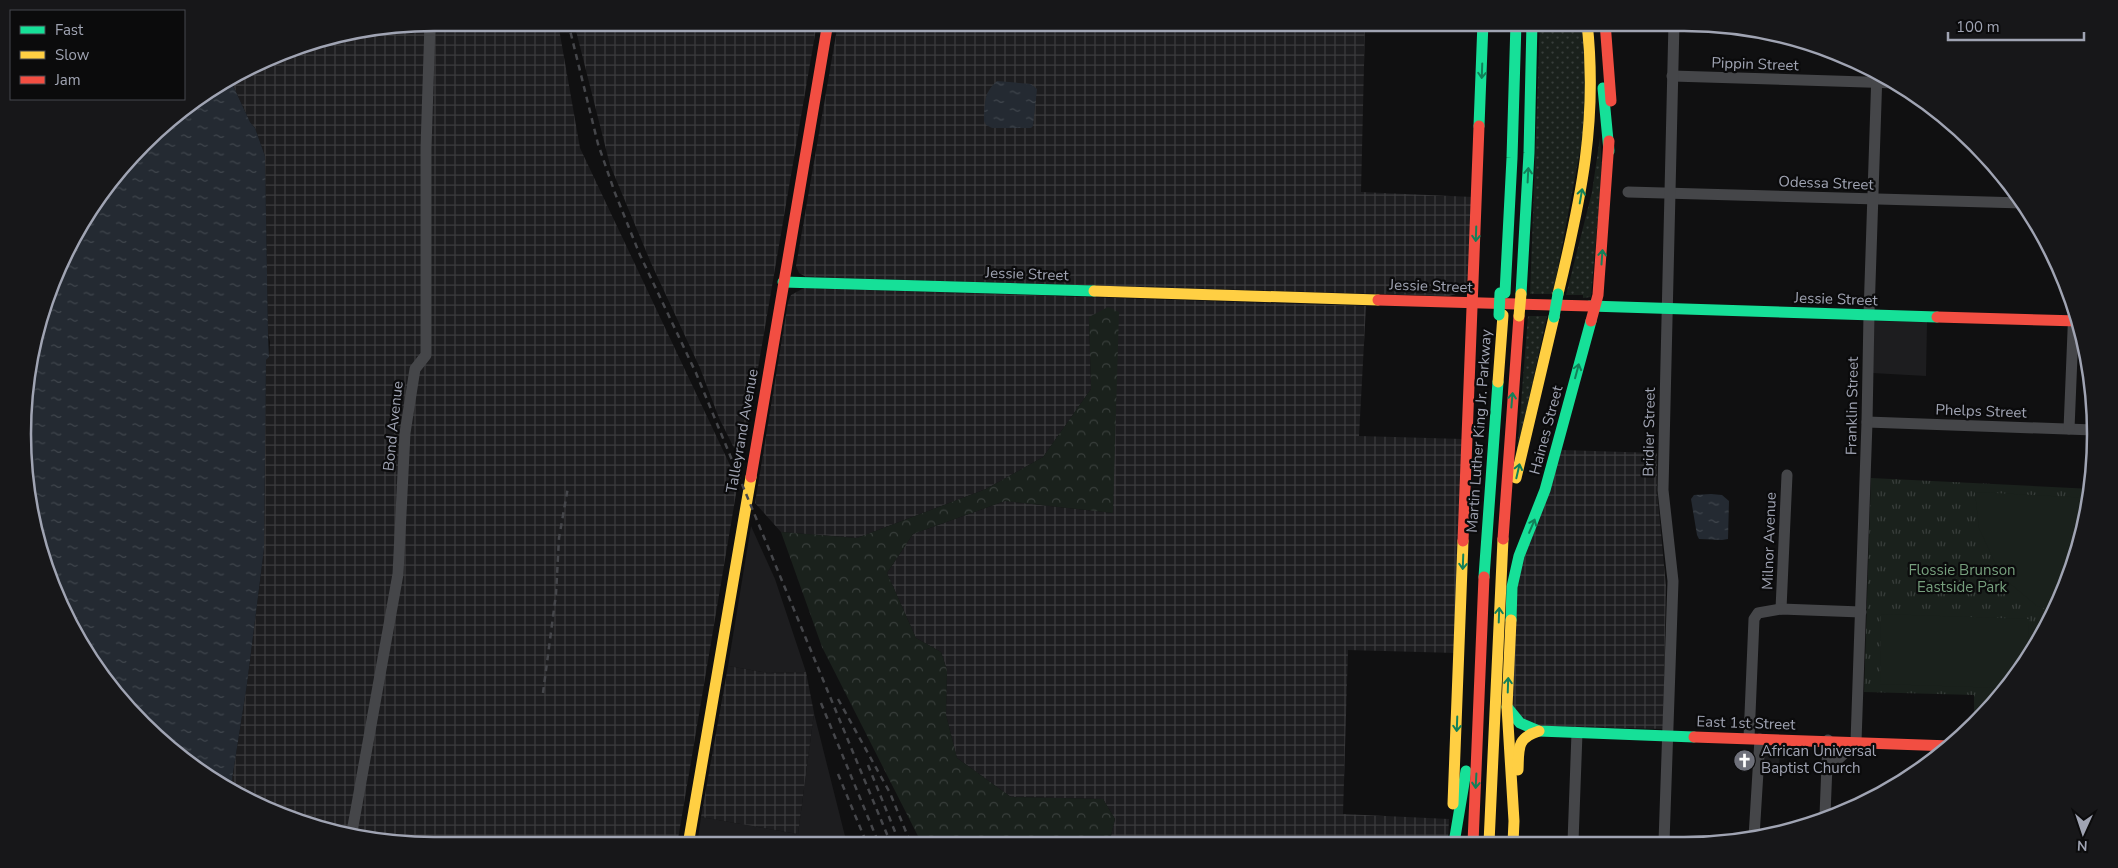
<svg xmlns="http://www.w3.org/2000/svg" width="2118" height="868" font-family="'Nunito Sans',sans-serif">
  <defs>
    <pattern id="industrial-grid" width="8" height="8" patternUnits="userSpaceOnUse" patternTransform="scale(1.25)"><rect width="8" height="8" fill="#1d1d1f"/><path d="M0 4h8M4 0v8" fill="none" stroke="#3b3b3d"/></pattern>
    <pattern id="grass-dots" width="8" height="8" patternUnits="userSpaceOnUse" patternTransform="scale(1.25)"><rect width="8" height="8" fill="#1a211c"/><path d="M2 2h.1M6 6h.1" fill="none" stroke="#383e3b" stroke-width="1.8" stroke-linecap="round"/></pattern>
    <pattern id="forest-crowns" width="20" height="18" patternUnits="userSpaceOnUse" patternTransform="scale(1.25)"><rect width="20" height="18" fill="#1a211c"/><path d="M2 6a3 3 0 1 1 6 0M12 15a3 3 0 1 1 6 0" fill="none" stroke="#383e3b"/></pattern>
    <pattern id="park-tufts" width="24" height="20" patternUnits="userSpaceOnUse" patternTransform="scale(1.25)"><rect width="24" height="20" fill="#1a211c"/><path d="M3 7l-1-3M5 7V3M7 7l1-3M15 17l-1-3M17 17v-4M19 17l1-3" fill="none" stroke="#383e3b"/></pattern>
    <pattern id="water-ripples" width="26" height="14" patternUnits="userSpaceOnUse" patternTransform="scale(1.25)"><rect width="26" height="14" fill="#242a32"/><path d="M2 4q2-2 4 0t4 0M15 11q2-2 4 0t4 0" fill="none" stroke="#40464d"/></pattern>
  </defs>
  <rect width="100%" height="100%" fill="#101011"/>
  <g fill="#1d1d1f">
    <path d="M1874,321l53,1 -1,54 -54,-3z"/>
    <path d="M751,526l24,53 31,93 -38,1 -40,-7z"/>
    <path d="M814,713l33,131 -150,1 4,-28 97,17z"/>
    <path d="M1756,744l24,1 -1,28 -25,-2z"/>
  </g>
  <g fill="url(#industrial-grid)">
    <path d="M434,23h124l22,125 158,334 -61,363h-243l-132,-21 -71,-38 16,-102 17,-135 2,-189 3,-3 1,-15 -2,-9 -3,-177 -10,-28 -5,-6 -21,-45 72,-33z"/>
    <path d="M574,23h243l-73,427 -10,-2 -15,-30 -19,-50 -49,-105 -41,-98z"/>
    <path d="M838,23h527l-4,169 112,5 -4,85 -6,10 -14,4 -643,-19 -7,-4 -3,-7z"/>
    <path d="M804,288l562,18 -7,130 104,3 -7,214 -108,-3 -5,164 106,5 -1,24 -339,1 6,-25 -12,-20 -92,-2 -54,-39 -11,-43 1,-45 -6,-18 -25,-14 -29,-65 26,-39 92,-33 108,12 -24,-196 2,72 -48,68 -57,32 -129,49 -76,-6 -26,-29 33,-201 3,-7z"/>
    <path d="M1560,450l97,3v37l9,96 -3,143 -128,-3 -23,-14 4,-129z"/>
    <path d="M728,666l40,7 38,-1 8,41 -16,121 -97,-17z"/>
  </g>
  <g fill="url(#grass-dots)">
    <path d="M1540,23h43l6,81 -36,190h-23z"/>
    <path d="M1600,137l2,33 -11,127 -8,1v-3h-17l26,-103z"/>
    <path d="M1528,316h19l-30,137z"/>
  </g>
  <path fill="url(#forest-crowns)" d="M1108,307l11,5 -6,201 -108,-12 -92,33 -26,39 29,65 25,14 6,18 -1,45 11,43 54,39 92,2 12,20 -6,25h-187l-100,-197 -41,-115 76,6 129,-49 57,-32 48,-68 -2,-72z"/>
  <path fill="url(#park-tufts)" d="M1871,478l221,11 -18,77 -48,97 -52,60v-28l-110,-3z"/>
  <g fill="#1a211c">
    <path d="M1975,492l115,6 -16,68 -22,45 -15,-5 -36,-30 -22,-48z"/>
    <path d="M1881,614l148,5 -1,41 -24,28 -124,-4z"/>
  </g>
  <g fill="url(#water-ripples)">
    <path d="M229,77l21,45 5,6 10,28 3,177 1,24 -3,3 -2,189 -17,135 -16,102 -48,-26 -91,-98 -38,-71 -24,-76 -4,-135 18,-78 33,-73 86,-105z"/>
    <path d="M997,81l34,3 6,5 -4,37 -2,2h-39l-6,-3 -2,-4c1,-17 -1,-28 13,-40z"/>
    <path d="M1711,494l11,1 7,6 -1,38 -6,1 -23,-1 -2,-4 -6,-36 3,-4z"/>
  </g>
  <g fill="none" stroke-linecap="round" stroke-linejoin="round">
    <g stroke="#454649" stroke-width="11">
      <path d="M1672,76l225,7"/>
      <path d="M1628,192l395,11"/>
      <path d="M1867,422l227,8"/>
      <path d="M2069,429l5,-122"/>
      <path d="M1781,609l6,-134"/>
      <path d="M1749,738l5,-119 4,-6 23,-4 80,3"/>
      <path d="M1827,770l29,-28 11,-320 2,-108 8,-242"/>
      <path d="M1825,815l3,-75"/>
      <path d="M352,832l46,-258 7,-141 10,-64 11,-14v-207l4,-125"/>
      <path d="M1754,837l6,-98"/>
      <path d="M1573,842l4,-109"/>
      <path d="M1664,842l9,-261 -10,-91 11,-468"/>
    </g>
    <g stroke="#16e098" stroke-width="11">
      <path d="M1603,88l6,63"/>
      <path d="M1479,126l4,-104"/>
      <path d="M783,282l311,9"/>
      <path d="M1505,293l7,-135 4,-136"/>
      <path d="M1521,294l8,-141 3,-131"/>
      <path d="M1590,306l347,11"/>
      <path d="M1484,577l14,-195"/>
      <path d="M1511,620l1,-33 7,-31 26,-66 46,-169"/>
      <path d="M1507,707l13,16 19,8 155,6"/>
      <path d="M1454,843l12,-72"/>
    </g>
    <g stroke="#ffcf43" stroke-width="11">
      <path d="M1094,291l284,9"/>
      <path d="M1558,294c23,-95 40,-174 29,-272"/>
      <path d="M1498,382l5,-67"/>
      <path d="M1516,478l38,-161"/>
      <path d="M1511,620l-4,87 7,114 -1,22"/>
      <path d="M1518,770c1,-21 -2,-32 21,-39"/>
      <path d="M1453,804l10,-263"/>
      <path d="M1489,843l14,-304"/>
      <path d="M688,845l63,-368"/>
    </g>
    <g stroke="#f24e42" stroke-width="11">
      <path d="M1605,22l6,79"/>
      <path d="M1378,300l212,6"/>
      <path d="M1937,317l142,4"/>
      <path d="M1591,321l7,-26 11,-154"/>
      <path d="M751,477l77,-455"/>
      <path d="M1503,539l16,-223"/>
      <path d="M1463,541l16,-415"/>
      <path d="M1694,737l257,9"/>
      <path d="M1473,843l11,-266"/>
    </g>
    <g stroke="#45464a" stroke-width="2.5" stroke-dasharray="6 5" stroke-linecap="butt">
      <path d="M568,22l30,122 17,49 25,62 56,118 195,471"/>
      <path d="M543,693l13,-99 3,-56 9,-51"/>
      <path d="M838,699l52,94 21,51"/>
      <path d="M821,703l58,141"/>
      <path d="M868,765l32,79"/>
      <path d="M838,774l29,70"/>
    </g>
    <g stroke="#16e098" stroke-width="11">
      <path d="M1499,315l1,-22"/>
      <path d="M1554,317l4,-23"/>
    </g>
    <path stroke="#ffcf43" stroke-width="11" d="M1519,316l2,-22"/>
  </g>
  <defs><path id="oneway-shaft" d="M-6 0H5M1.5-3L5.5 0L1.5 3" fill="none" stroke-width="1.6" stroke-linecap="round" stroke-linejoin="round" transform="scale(1.25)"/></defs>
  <g stroke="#118059">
    <use href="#oneway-shaft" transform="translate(1482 71) rotate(92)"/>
    <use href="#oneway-shaft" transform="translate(1528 175) rotate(-87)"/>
    <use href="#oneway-shaft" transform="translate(1581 196) rotate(-80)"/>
    <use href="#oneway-shaft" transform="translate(1476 234) rotate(92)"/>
    <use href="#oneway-shaft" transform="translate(1602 257) rotate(-86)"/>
    <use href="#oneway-shaft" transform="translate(1577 371) rotate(-75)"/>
    <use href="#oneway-shaft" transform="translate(1512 400) rotate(-85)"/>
    <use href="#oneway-shaft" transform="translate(1518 471) rotate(-77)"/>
    <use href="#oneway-shaft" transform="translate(1532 526) rotate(-67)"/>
    <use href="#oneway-shaft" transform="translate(1463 562) rotate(92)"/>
    <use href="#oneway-shaft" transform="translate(1499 615) rotate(-88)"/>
    <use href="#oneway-shaft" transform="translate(1508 685) rotate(-88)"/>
    <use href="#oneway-shaft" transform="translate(1457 724) rotate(92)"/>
    <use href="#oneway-shaft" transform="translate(1476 781) rotate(93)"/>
  </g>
  <defs>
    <symbol id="church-disc" viewBox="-11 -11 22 22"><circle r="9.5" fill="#6e707a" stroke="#0b0b0c"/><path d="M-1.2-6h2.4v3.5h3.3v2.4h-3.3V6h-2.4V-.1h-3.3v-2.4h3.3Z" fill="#fff"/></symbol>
  </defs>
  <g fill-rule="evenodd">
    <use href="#church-disc" x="1732" y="748" width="25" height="25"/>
  </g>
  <g text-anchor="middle" stroke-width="4.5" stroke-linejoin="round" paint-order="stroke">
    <g font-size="15" fill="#a0a4b3" stroke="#0b0b0c">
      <text transform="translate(1755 64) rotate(2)" y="5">Pippin Street</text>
      <text transform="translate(1826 183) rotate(2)" y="5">Odessa Street</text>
      <text transform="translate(1027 274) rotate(2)" y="5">Jessie Street</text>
      <text transform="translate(1431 286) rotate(2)" y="5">Jessie Street</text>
      <text transform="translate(1836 299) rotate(2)" y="5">Jessie Street</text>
      <text transform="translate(1852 406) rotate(-89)" y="5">Franklin Street</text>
      <text transform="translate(1981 411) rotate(2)" y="5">Phelps Street</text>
      <text transform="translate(393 426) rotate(-84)" y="5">Bond Avenue</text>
      <text transform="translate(1546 430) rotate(-75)" y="5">Haines Street</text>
      <text transform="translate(742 431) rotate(-80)" y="5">Talleyrand Avenue</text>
      <text transform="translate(1479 431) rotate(-86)" y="5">Martin Luther King Jr. Parkway</text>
      <text transform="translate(1649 432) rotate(-89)" y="5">Bridier Street</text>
      <text transform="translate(1769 541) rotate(-88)" y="5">Milnor Avenue</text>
      <text transform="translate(1746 723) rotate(2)" y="5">East 1st Street</text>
    </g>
    <g font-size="15" fill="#769f7d" stroke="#0b0b0c">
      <text x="1962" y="575">Flossie Brunson<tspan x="1962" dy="17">Eastside Park</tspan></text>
    </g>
    <g font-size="15" fill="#a0a4b3" stroke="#0b0b0c" text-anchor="start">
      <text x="1761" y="756">African Universal<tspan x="1761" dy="17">Baptist Church</tspan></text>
    </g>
  </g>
  <path d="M0 0H2118V868H0ZM434 31H1684A403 403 0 0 1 2087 434V434A403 403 0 0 1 1684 837H434A403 403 0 0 1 31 434V434A403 403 0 0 1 434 31Z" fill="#171719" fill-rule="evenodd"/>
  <path fill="none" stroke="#a0a4b3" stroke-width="2.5" d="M434 31H1684A403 403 0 0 1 2087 434V434A403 403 0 0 1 1684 837H434A403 403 0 0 1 31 434V434A403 403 0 0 1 434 31Z"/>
  <rect x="10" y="10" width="175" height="90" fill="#0b0b0c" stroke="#47484f"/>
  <rect x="20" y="26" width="25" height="8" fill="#16e098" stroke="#47484f"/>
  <text x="55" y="35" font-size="15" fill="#a0a4b3">Fast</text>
  <rect x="20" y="51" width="25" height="8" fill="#ffcf43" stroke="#47484f"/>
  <text x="55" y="60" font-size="15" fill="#a0a4b3">Slow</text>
  <rect x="20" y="76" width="25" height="8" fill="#f24e42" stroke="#47484f"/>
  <text x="55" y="85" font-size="15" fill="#a0a4b3">Jam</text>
  <g transform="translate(2083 833) rotate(183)" stroke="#0b0b0c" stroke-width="4" paint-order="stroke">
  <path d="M0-4L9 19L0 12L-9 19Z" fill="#a0a4b3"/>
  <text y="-8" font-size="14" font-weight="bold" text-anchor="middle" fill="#a0a4b3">N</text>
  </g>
  <path d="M1948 32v8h136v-8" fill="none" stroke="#a0a4b3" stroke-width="2.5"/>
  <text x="1956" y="32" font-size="15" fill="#a0a4b3" stroke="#0b0b0c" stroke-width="4" paint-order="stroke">100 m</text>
</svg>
